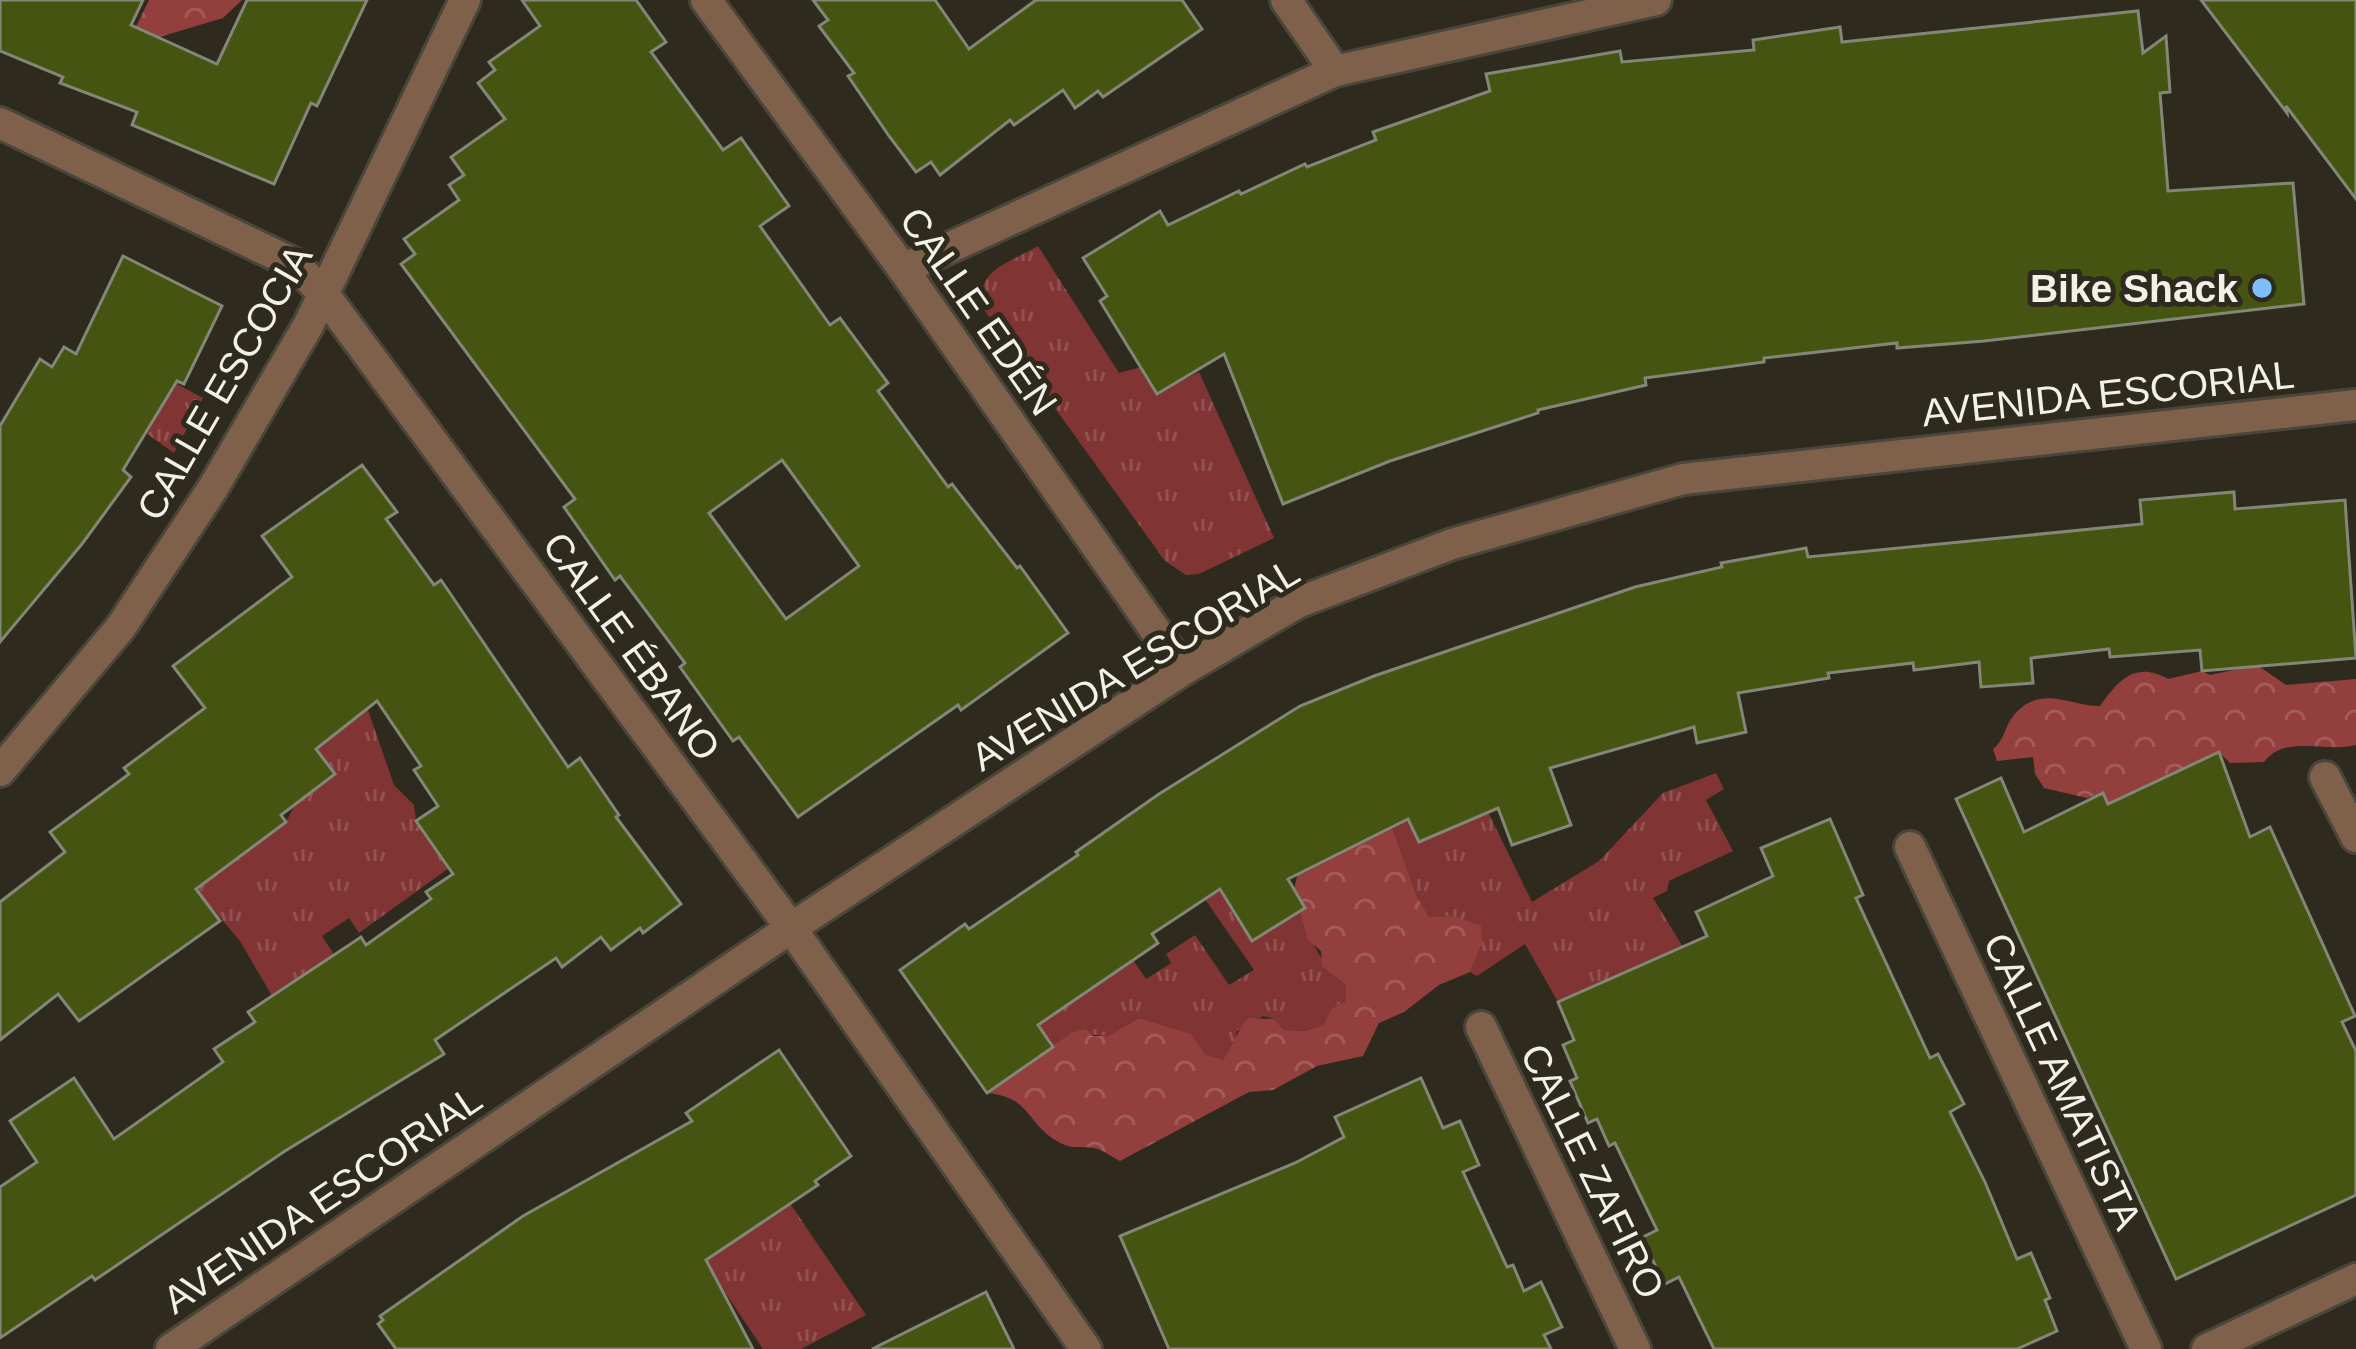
<svg xmlns="http://www.w3.org/2000/svg" width="2356" height="1349" font-family="Helvetica,sans-serif">
  <defs>
    <pattern id="grass-tufts" width="24" height="20" patternUnits="userSpaceOnUse" patternTransform="scale(3)"><rect width="24" height="20" fill="#803433"/><path d="M3 7l-1-3M5 7V3M7 7l1-3M15 17l-1-3M17 17v-4M19 17l1-3" fill="none" stroke="#925251"/></pattern>
    <pattern id="forest-crowns" width="20" height="18" patternUnits="userSpaceOnUse" patternTransform="scale(3)"><rect width="20" height="18" fill="#923f3d"/><path d="M2 6a3 3 0 1 1 6 0M12 15a3 3 0 1 1 6 0" fill="none" stroke="#a25b59"/></pattern>
  </defs>
  <rect width="100%" height="100%" fill="#2e2a1e"/>
  <g fill="url(#grass-tufts)">
    <path d="M1038,246l81,127 22,-6 17,26 41,-21 75,166 -75,36 -13,1 -21,-14 -180,-250c-14,-40 24,-48 53,-65z"/>
    <path d="M156,373l47,25 -29,55 -27,-19 15,-28 -21,-13z"/>
    <path d="M1330,705l36,16 53,121 69,-30 44,90 67,-41 64,-68 53,-20 8,16 -18,11 27,51 -64,30 -2,10 -14,7 30,49 -125,55 -33,-58 -48,32 -7,-4 12,-28 -30,-28 -23,2 -12,-21 -25,-70z"/>
    <path d="M367,707l27,78 20,20 2,16 33,47 -90,65 -10,-15 -27,18 19,29 -69,31 -32,-55 -44,-52 90,-67 8,-16 40,-32 -18,-25z"/>
    <path d="M1213,870l39,70 48,-29c6,22 26,63 46,73v17l-14,7 -9,17 -18,6 -21,-1 -10,-11 -11,-3 -26,15 -2,13 -11,17 -19,-7 -15,-20 -51,-16 -31,18 -37,-3 -18,14 -78,-109 74,79 47,-31 26,-42 24,35 25,-16 -5,-9 29,-19 34,50 25,-15 -63,-91z"/>
    <path d="M720,1101l146,214 -65,34h-38l-128,-191 83,93z"/>
  </g>
  <g fill="url(#forest-crowns)">
    <path d="M149,0h93l-19,18 -97,29z"/>
    <path d="M2257,665l29,20 70,-6v66c-31,8 -71,-11 -92,17l-34,1 -11,-11 -111,52 -5,-11 -16,5 -43,-10 -9,-14 -2,-17 -36,4 -4,-12c12,-9 11,-22 21,-34 27,-32 57,-8 86,-9 19,-27 36,-45 68,-27l34,-8 8,4z"/>
    <path d="M1392,827l25,70 12,20 23,-1 29,10 1,18 -12,28 -31,13 -35,27 -25,11 -16,33 -46,10 -44,24 -24,2 -129,69c-7,-3 -18,-12 -26,-13 -15,-2 -23,2 -37,-7 -31,-18 -26,-44 -70,-48l84,-60 15,-4 7,7h15l31,-18 52,16 14,20 18,6c10,-14 14,-29 25,-42l26,1 10,11 21,1 18,-6 9,-17 14,-7v-16l-24,-19 -1,-15 -13,-11 -8,-29 5,-4 -11,-18 5,-20 24,-7z"/>
  </g>
  <g fill="#465411" stroke="#828778" stroke-width="3" fill-rule="evenodd">
    <path d="M0,0h143l-12,25 86,39 30,-64h120l-50,106 -6,-3 -37,81 -142,-59 5,-13 -77,-29 3,-6 -63,-26z"/>
    <path d="M522,0h114l30,42 -15,10 72,98 18,-12 48,68 -29,20 70,99 10,-7 48,65 -10,8 70,96 4,-3 65,84 3,-2 48,67 -107,77 -3,-5 -160,112 -59,-80 -6,4 -53,-74 5,-4 -65,-87 -5,4 -51,-73 11,-8 -174,-235 14,-10 -11,-15 55,-39 -10,-15 15,-10 -13,-18 54,-38 -27,-36 17,-13 -6,-8 51,-36zM782,460l77,106 -73,53 -77,-106z"/>
    <path d="M813,0h122l34,49 67,-49h146l20,29 -99,68 -5,-6 -23,17 -12,-18 -49,35 -4,-5 -70,55 -9,-13 -15,10 -27,-36 -41,-60 6,-3 -35,-47 9,-6z"/>
    <path d="M2201,0h155v199l-70,-93 1,7z"/>
    <path d="M2138,11l5,42 23,-17 4,56 -10,1 8,98 125,-8 11,121 -320,37 -87,7v-5l-133,15v4l-119,16 1,7 -108,25v3l-148,48 -107,43 -59,-150 -67,40 -57,-93 7,-5 -24,-38 77,-47 8,14 71,-34 2,3 64,-30 2,3 69,-27 -3,-8 117,-41 -4,-17 134,-23 2,11 132,-12 -1,-10 87,-13 2,15z"/>
    <path d="M123,256l99,50 -38,78 -7,-3 -54,89 8,7 -49,67 -82,98v-216l40,-67 12,8 12,-20 12,7z"/>
    <path d="M362,465l35,47 -11,7 48,66 7,-5 127,187 12,-9 39,57 -3,2 65,87 -38,29 -3,-5 -29,22 -10,-13 -39,30 -6,-9 -121,82 9,14 -159,97 -190,129 -3,-4 -92,62v-151l37,-25 -27,-41 64,-43 40,61 109,-77 -9,-13 41,-27 -7,-10 113,-75 5,8 65,-46 -5,-7 27,-18 -37,-53 22,-15 -24,-36 7,-4 -44,-65 -61,48 19,25 -54,41 5,7 -90,67 24,32 -141,100 -21,-27 -58,46v-138l65,-50 -15,-20 79,-58 -5,-6 81,-60 -32,-42 119,-89 -30,-41z"/>
    <path d="M2234,492l1,17 110,-9 11,158 -154,13 -2,-21 -90,7 -1,-8 -78,9 2,25 -52,4 -2,-25 -65,8 -1,-7 -85,10 1,5 -91,15 8,39 -49,11 -3,-16 -144,41 21,57 -59,20 -14,-37 -79,34 -11,-23 -120,60 17,29 -53,33 -32,-52 -68,45 6,9 -120,82 15,22 -66,46 -87,-123 65,-46 4,5 109,-74 -2,-3 83,-58 141,-88 74,-30 261,-89 87,-20 -1,-4 85,-15 2,9 334,-33 -2,-24z"/>
    <path d="M2219,752l31,85 20,-10 85,189 -13,6 14,29v144l-180,84 -220,-480 45,-21 23,54 79,-39 5,11z"/>
    <path d="M1830,819l33,76 -7,3 74,160 8,-4 26,50 -14,8 35,70 32,77 14,-6 19,45 -5,2 12,31 -40,18h-303l-35,-72 -14,7 -24,-46 16,-8 -42,-87 -6,3 -12,-27 -9,4 -18,-42 7,-3 -14,-33 11,-5 -16,-38 149,-66 -11,-24 77,-36 -12,-28z"/>
    <path d="M779,1050l72,106 -36,25 3,4 -112,75 47,89h-357l-18,-25 5,-4 -3,-4 143,-100 169,-95 -6,-8z"/>
    <path d="M1421,1078l22,50 17,-7 19,44 -16,7 44,95 6,-2 11,26 17,-9 21,45 -18,8 7,14h-382l-49,-113 175,-73 49,-26 -9,-20z"/>
    <path d="M986,1292l28,57h-142z"/>
  </g>
  <g fill="none" stroke-linecap="round" stroke-linejoin="round">
    <defs>
      <g id="minor">
        <path d="M706,0l197,269 280,401"/>
        <path d="M1286,0l49,71"/>
        <path d="M0,123l295,141 28,29 468,635 295,421"/>
        <path d="M903,269l432,-198 321,-71"/>
        <path d="M0,771l121,-144 92,-139 96,-164 156,-324"/>
        <path d="M2325,777l31,60"/>
        <path d="M1910,847l236,502"/>
        <path d="M1481,1027l154,322"/>
        <path d="M2207,1349l149,-70"/>
      </g>
      <path id="tertiary" d="M171,1349l620,-421 392,-258 114,-67 155,-59 231,-65 673,-74"/>
    </defs>
    <use href="#minor" stroke="#4a463a" stroke-width="36"/>
    <use href="#tertiary" stroke="#4a463a" stroke-width="36"/>
    <use href="#minor" stroke="#7e604b" stroke-width="30"/>
    <use href="#tertiary" stroke="#7e604b" stroke-width="30"/>
  </g>
  <circle fill="#81bdfa" stroke="#2e2a1e" stroke-width="4.5" cx="2262" cy="288" r="12"/>
  <g text-anchor="middle" stroke-width="10" stroke-linejoin="round" paint-order="stroke">
    <g font-size="39" font-weight="bold" fill="#f3f0e8" stroke="#2e2a1e" text-anchor="end">
      <text x="2238" y="302">Bike Shack</text>
    </g>
    <g font-size="39" fill="#f3f0e8" stroke="#2e2a1e">
      <text transform="translate(979 311) rotate(55)" y="14">CALLE EDÉN</text>
      <text transform="translate(224 382) rotate(-60)" y="14">CALLE ESCOCIA</text>
      <text transform="translate(2108 393) rotate(-6)" y="14">AVENIDA ESCORIAL</text>
      <text transform="translate(632 646) rotate(54)" y="14">CALLE ÉBANO</text>
      <text transform="translate(1135 664) rotate(-31)" y="14">AVENIDA ESCORIAL</text>
      <text transform="translate(2063 1081) rotate(65)" y="14">CALLE AMATISTA</text>
      <text transform="translate(1593 1171) rotate(64)" y="14">CALLE ZAFIRO</text>
      <text transform="translate(322 1199) rotate(-34)" y="14">AVENIDA ESCORIAL</text>
    </g>
  </g>
</svg>
